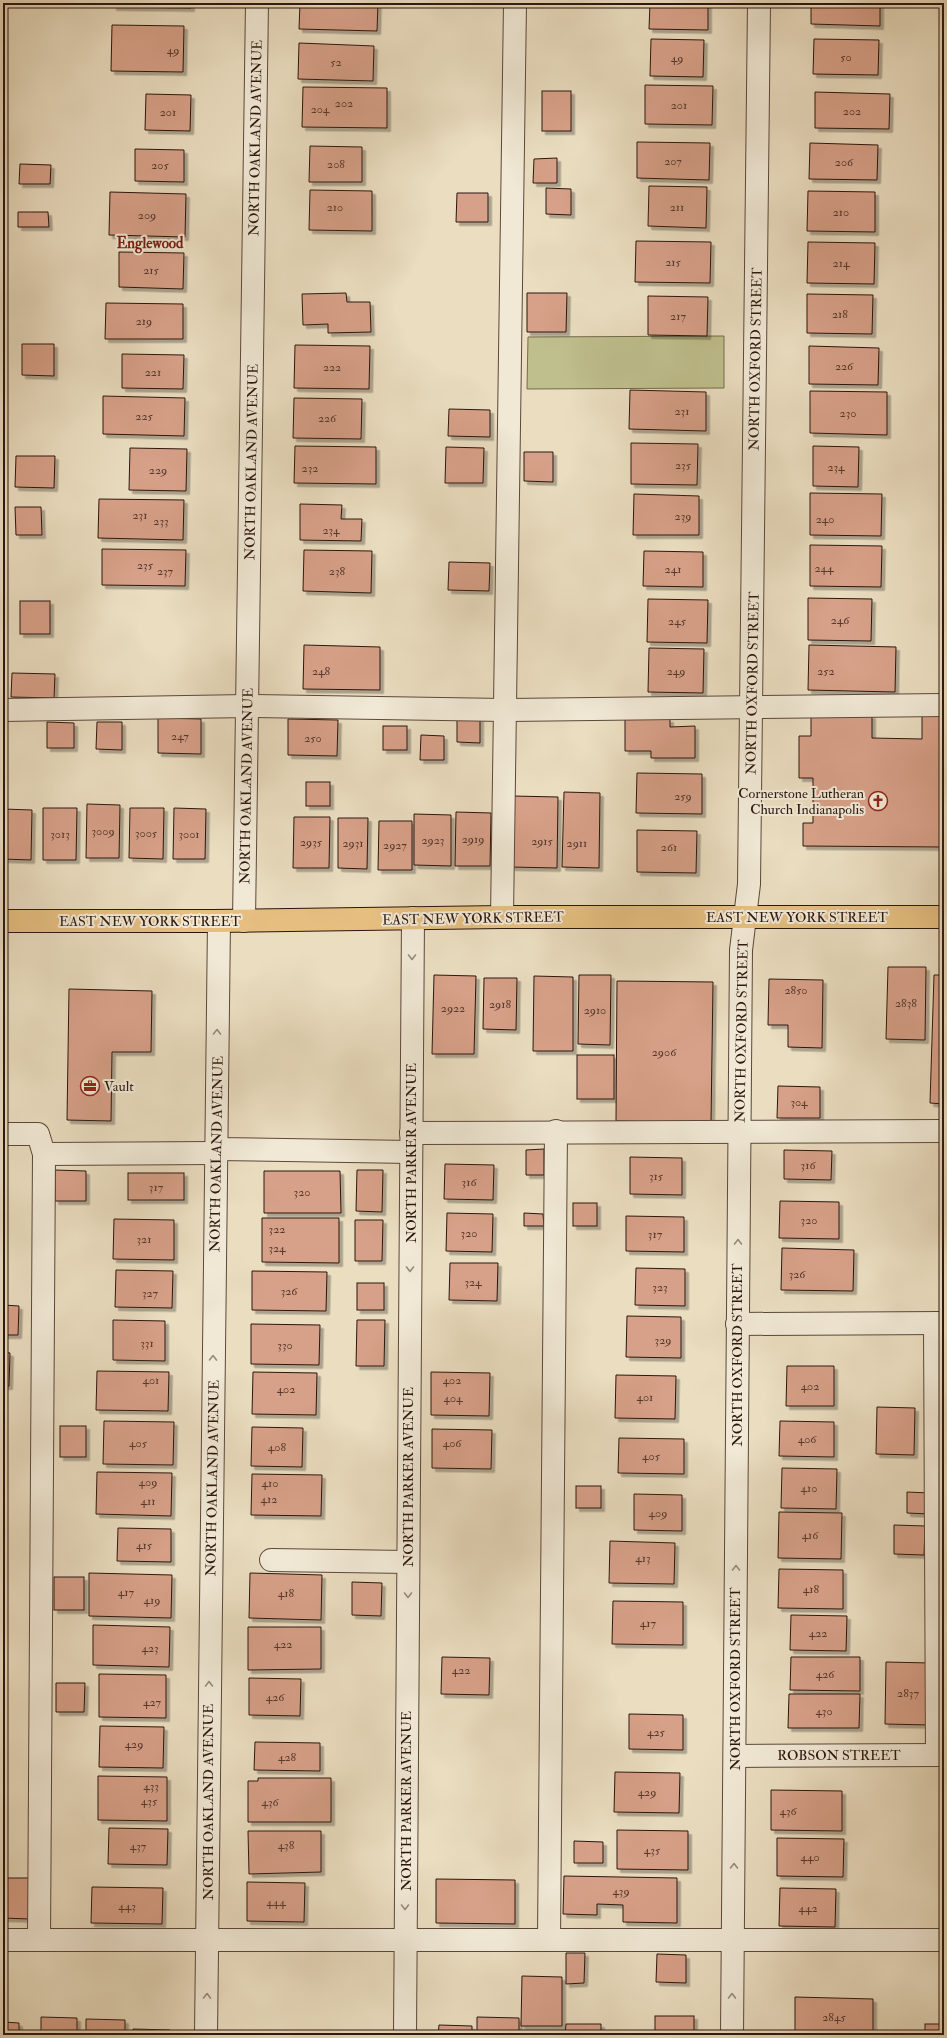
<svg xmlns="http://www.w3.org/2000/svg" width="947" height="2038" font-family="'IM FELL Double Pica',serif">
  <defs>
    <filter id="shadow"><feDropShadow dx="3.5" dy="3.5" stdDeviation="0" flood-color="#0004"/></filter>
  </defs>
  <rect width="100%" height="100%" fill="#eaddc0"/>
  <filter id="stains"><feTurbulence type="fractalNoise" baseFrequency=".005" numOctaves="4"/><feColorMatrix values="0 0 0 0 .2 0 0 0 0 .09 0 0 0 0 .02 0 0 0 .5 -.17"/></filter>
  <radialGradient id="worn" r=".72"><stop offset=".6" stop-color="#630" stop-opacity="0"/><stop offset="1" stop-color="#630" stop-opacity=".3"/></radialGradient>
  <path fill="#bfbf8d" stroke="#756a4e" d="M724,336v52l-197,1 1,-52z"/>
  <g fill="#d7a088" stroke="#2b160e" filter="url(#shadow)">
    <path d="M113,3h78v5l-78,-1z"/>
    <path d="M300,3h78l-1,28 -78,-2z"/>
    <path d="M650,3h58v27l-59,-1z"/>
    <path d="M811,3h69v23l-69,-2z"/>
    <path d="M112,25l72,1 -1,46 -72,-1z"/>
    <path d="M651,39l53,1 -1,37 -53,-1z"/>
    <path d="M814,39l65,1 -1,35 -65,-1z"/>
    <path d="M299,43l75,3 -1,35 -75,-2z"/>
    <path d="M645,85l68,1 -1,39 -67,-1z"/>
    <path d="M303,87l84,1v40l-85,-1z"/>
    <rect x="542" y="91" width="29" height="40"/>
    <path d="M815,92l75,2 -1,35 -74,-1z"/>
    <path d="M146,94l45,1 -1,36 -45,-1z"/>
    <path d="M637,142l73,1 -1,37 -72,-2z"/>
    <path d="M810,143l68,2 -1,35 -68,-1z"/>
    <path d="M310,146l52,1v35h-53z"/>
    <path d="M135,149l49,1v32l-49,-1z"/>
    <path d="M557,158v25h-24l1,-24z"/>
    <path d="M20,164l31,1 -1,19h-31z"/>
    <path d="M649,186l58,1 -1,41 -58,-2z"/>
    <path d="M546,188l25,1v26l-25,-1z"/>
    <path d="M310,190l62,1v40l-63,-1z"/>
    <path d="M808,191l67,1v40l-68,-1z"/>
    <path d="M110,192l76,2 -1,43 -76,-2z"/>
    <path d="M457,193h31v29h-32z"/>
    <path d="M18,212h30l1,15h-31z"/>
    <path d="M636,241l75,1 -1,41 -75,-1z"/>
    <path d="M808,242l67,1 -1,41 -67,-1z"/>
    <path d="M119,252l65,1 -1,36 -64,-2z"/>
    <path d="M346,293l1,9h23l1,30 -43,1v-9l-25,1 -1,-31z"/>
    <path d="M527,293h40l-1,39h-39z"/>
    <path d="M807,294l66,1 -1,39 -65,-1z"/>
    <path d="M648,296l60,1 -1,39 -59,-1z"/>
    <path d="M106,303l77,1v35h-78z"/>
    <path d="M22,344h32v32l-32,-1z"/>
    <path d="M295,345l75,1 -1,43 -75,-1z"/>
    <path d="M809,346l70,2 -1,37 -69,-1z"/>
    <path d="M122,354l62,1 -1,34 -61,-1z"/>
    <path d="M630,390l76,2v39l-77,-2z"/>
    <path d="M810,391l77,1v43l-77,-2z"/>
    <path d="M103,396l82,2 -1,38 -81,-2z"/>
    <path d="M294,398l68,1 -1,40 -68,-1z"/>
    <path d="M449,409l41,1v27l-42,-1z"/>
    <path d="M631,443l67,1 -1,41 -66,-1z"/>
    <path d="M295,446l81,1v37l-82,-1z"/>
    <path d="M813,446l46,1 -1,40 -45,-1z"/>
    <path d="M446,447l38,1 -1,35h-38z"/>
    <path d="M130,448l57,1 -1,42 -57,-1z"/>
    <path d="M524,452h29v30l-29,-1z"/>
    <path d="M16,456h39l-1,32 -39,-1z"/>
    <path d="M810,493l72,1 -1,42 -71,-1z"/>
    <path d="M634,494l65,2v39h-66z"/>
    <path d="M99,499l85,1 -1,40 -85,-2z"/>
    <path d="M300,504l42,1 -1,14h21l-1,22 -61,-1z"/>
    <path d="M15,507h26l1,28h-26z"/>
    <path d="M810,545l72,1 -1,41 -71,-1z"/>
    <path d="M102,549l84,1 -1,36 -83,-1z"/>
    <path d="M304,550l68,1 -1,42 -68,-2z"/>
    <path d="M644,551l59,1v35l-60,-1z"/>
    <path d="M449,562l41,1 -1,28 -41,-1z"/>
    <path d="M808,598l64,1 -1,42 -63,-1z"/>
    <path d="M648,599l60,1 -1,43 -60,-1z"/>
    <rect x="20" y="601" width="30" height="33"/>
    <path d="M304,645l76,2v43l-77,-1z"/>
    <path d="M809,645l87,2 -1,45 -87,-2z"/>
    <path d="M649,648l55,1 -1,44 -55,-1z"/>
    <path d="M12,673l43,1 -1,24 -43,-1z"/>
    <path d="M811,714l61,1v23l50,1v-25h22v133l-141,-1v-23h10v-45h-14v-42h12z"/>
    <path d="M158,718l43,1v35l-43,-1z"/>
    <path d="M457,718h23v25l-23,-1z"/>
    <path d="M288,719l50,1 -1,36 -49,-1z"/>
    <path d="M625,719h45v8l25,-1v32h-44v-7h-26z"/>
    <path d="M47,722l27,1v25h-27z"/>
    <path d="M97,722h25v28l-26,-1z"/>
    <rect x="383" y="726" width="24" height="24"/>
    <path d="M421,735l23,1v24h-24z"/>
    <path d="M637,773l65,1v40l-66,-1z"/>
    <rect x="306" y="782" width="24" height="24"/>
    <path d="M564,792l36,1 -1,75 -37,-1z"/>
    <path d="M513,796l45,1 -1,71 -46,-1z"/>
    <path d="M87,804l33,1 -1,53h-33z"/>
    <path d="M43,808h34l-1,52h-33z"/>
    <path d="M130,808h34l-1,51 -34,-1z"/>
    <path d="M174,808l32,1 -1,50h-32z"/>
    <path d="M3,809l29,1 -1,50 -28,-1z"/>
    <path d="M456,812l35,1 -1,53h-35z"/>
    <path d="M414,814l37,1v51l-37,-1z"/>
    <path d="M294,817h36l-1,51h-36z"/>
    <path d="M338,818h30l-1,51 -29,-1z"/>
    <path d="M379,821h33v49h-34z"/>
    <path d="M637,830l60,1 -1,42 -59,-1z"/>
    <path d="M888,967h38l-1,73 -39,-1z"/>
    <path d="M434,975l42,1 -2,78h-42z"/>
    <path d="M579,975h32l-1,70 -32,-1z"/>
    <path d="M934,975h10v129l-14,-1z"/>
    <path d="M534,976l39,1v74h-40z"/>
    <path d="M484,978h33l-1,52 -33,-1z"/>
    <path d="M769,979l54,1 -1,68 -34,-1v-22h-20z"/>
    <path d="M617,981l96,1 -2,141 -95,-2z"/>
    <path d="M69,989l83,2 -1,61h-39l-1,69 -44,-1z"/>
    <rect x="577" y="1055" width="37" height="44"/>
    <path d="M778,1086l42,1v31h-43z"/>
    <path d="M544,1149v26h-18v-25z"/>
    <path d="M784,1150l48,1 -1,29 -47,-1z"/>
    <path d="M630,1157l52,1v37l-52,-1z"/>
    <path d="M445,1164l49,1 -1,35 -49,-1z"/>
    <path d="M55,1170l31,1v30h-31z"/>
    <path d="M357,1170h26l-1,42 -26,-1z"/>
    <path d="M264,1171h76l1,42h-77z"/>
    <rect x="128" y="1173" width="56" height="27"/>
    <path d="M780,1201l59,1v37l-60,-1z"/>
    <rect x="573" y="1203" width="24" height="23"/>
    <path d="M447,1213l46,1 -1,38 -46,-1z"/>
    <path d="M524,1213l19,1 1,12h-20z"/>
    <path d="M626,1216l58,1v35l-58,-1z"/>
    <path d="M262,1218h77v45l-77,-1z"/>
    <path d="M114,1219l60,1v40l-61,-1z"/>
    <path d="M355,1220h28l-1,41h-27z"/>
    <path d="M782,1248l72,2 -1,41 -72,-1z"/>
    <path d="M450,1263h48l-1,38 -48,-1z"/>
    <path d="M636,1268l49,1v37l-50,-1z"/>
    <path d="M116,1270l57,1 -1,37 -57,-1z"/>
    <path d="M252,1271l75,1 -1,39 -74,-1z"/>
    <rect x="357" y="1283" width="27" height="27"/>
    <path d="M3,1305l16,1 -1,29h-15z"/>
    <path d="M627,1316l54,1v41l-55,-1z"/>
    <path d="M113,1320l52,1v40l-52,-1z"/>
    <path d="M357,1320h28l-1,46h-28z"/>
    <path d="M251,1324l69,1 -1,40 -68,-1z"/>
    <path d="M3,1352l7,1 -1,33h-6z"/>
    <path d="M787,1366h47v40h-48z"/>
    <path d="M97,1371l72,1 -1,39 -72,-1z"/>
    <path d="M253,1372l64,1 -1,42 -64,-1z"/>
    <path d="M431,1372l59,1 -1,43 -58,-1z"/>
    <path d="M616,1375l60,1 -1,43 -60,-1z"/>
    <path d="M877,1407l38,1 -1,47 -38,-1z"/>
    <path d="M104,1421l70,1 -1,43 -70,-1z"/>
    <path d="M780,1421l54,1v35l-55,-1z"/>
    <rect x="60" y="1426" width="26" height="31"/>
    <path d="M252,1427l51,1 -1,39 -51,-1z"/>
    <path d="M432,1429l60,1 -1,39 -59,-1z"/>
    <path d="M619,1438l65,1v35l-66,-1z"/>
    <path d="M782,1468l55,1 -1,40 -55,-1z"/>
    <path d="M97,1472l75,1 -1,43 -75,-2z"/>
    <path d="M252,1474l70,1 -1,41 -70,-1z"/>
    <rect x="576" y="1486" width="25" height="22"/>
    <path d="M907,1492l23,1v21l-23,-1z"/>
    <path d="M634,1494l48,1v36l-48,-1z"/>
    <path d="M779,1512l63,1 -1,46 -63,-1z"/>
    <path d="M894,1525l31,1 -1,29 -30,-1z"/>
    <path d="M118,1528l53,1v33l-54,-1z"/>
    <path d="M610,1541l65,2 -1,41 -65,-1z"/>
    <path d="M779,1569l64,1v39l-65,-1z"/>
    <path d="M89,1573l83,2 -1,43 -82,-2z"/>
    <path d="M250,1573l72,2 -1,45 -72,-2z"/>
    <rect x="54" y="1577" width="30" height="33"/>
    <path d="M352,1582l30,1 -1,33 -29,-1z"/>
    <path d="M613,1601l70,1v43l-71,-1z"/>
    <path d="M791,1615l56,1 -1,35 -56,-1z"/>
    <path d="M93,1625l77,2 -1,40 -76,-2z"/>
    <path d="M248,1627h73v42l-73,1z"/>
    <path d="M442,1657l48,1 -1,37 -48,-1z"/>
    <path d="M791,1657h69v34l-70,-1z"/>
    <path d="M886,1662l45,1 -1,62 -45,-1z"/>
    <path d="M99,1674l67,1v43l-67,-1z"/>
    <path d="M249,1678l52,1 -1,37 -51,-1z"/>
    <path d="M56,1683h29l-1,29h-28z"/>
    <path d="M789,1694h71l-1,34h-71z"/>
    <path d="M629,1714l54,1v35l-54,-1z"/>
    <path d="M100,1726l64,1 -1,41 -64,-1z"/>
    <path d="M255,1742l65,1v28l-66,-1z"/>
    <path d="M615,1772l65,1 -1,40 -65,-1z"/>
    <path d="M98,1776l69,1v44l-69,-1z"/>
    <path d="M258,1778h73v44h-83v-41h10z"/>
    <path d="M771,1790l71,1v40l-71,-1z"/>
    <path d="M109,1828l59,1 -1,36 -59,-1z"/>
    <path d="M617,1830l71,1v39l-71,-1z"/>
    <path d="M248,1831h73v41l-72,2z"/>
    <path d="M777,1838l67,1 -1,38 -66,-1z"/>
    <path d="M574,1841l29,1v21h-29z"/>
    <path d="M564,1876l113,2v45l-54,-1v-17l-26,-1v11l-34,-1z"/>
    <path d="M3,1878h27v41l-27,-1z"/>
    <path d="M436,1879l79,1v44l-79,-1z"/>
    <path d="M247,1882l58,1 -1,39 -57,-1z"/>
    <path d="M92,1887l71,1 -1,36 -71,-1z"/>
    <path d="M780,1888l56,1 -1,38 -56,-1z"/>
    <path d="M566,1953h19l-1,30 -18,1z"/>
    <path d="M657,1954l29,1v28l-30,-1z"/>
    <path d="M522,1976l40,1v49h-41z"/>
    <path d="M795,1997l78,2v36h-78z"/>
    <rect x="655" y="2016" width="39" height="19"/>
    <path d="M41,2017l36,1v17h-36z"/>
    <path d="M477,2017l42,1v17h-42z"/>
    <path d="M86,2019l39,1v15h-39z"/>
    <path d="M3,2022l16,1v12h-16z"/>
    <path d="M566,2024h35v11h-36z"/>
    <rect x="925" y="2024" width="19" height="11"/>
    <path d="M439,2025l33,1v9h-34z"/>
    <path d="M133,2029l37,1v5h-37z"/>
  </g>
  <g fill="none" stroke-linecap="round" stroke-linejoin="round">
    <defs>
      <g id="minor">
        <path d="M3,710l244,-4 257,4 440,-5"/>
        <path d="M502,917l13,-914"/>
        <path d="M244,921l13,-918"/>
        <path d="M411,1133l533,-2"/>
        <path d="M3,1134h35l6,20 -5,786"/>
        <path d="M216,1149l195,3"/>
        <path d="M44,1154l172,-1"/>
        <path d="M935,1323l2,432"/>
        <path d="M737,1324l207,-1"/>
        <path d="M271,1560l137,2"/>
        <path d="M735,1756l209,-1"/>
        <path d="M3,1940h941"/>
        <path d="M549,1940l7,-809"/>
        <path d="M206,2035l13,-1114"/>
        <path d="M405,2035l8,-1117"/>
        <path d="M732,2035l9,-1085 8,-66 10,-881"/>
      </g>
      <path id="major" d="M3,921h211l288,-4h442"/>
    </defs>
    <use href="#minor" stroke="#5b483a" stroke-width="24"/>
    <use href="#major" stroke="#2b160e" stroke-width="24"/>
    <use href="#minor" stroke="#f1e9d6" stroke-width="22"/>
    <use href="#major" stroke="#e5be80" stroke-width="22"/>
  </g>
  <defs><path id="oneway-chevron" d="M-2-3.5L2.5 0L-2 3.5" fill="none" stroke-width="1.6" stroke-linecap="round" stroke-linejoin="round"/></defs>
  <g stroke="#988a7c">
    <use href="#oneway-chevron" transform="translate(412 957) rotate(90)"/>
    <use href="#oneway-chevron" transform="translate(217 1032) rotate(-89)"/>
    <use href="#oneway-chevron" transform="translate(738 1242) rotate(-89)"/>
    <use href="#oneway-chevron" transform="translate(410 1269) rotate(90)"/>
    <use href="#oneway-chevron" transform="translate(213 1358) rotate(-89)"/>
    <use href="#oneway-chevron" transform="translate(736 1568) rotate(-90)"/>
    <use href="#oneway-chevron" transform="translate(408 1595) rotate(90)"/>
    <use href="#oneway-chevron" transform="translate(209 1684) rotate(-90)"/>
    <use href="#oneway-chevron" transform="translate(734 1866) rotate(-89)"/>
    <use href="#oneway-chevron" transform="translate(405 1907) rotate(90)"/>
    <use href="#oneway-chevron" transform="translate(207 1996) rotate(-89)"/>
    <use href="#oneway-chevron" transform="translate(732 1996) rotate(-89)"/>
  </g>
  <defs>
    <symbol id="church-ring" viewBox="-11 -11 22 22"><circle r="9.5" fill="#f1e9d6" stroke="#8f2418" stroke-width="1.5"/><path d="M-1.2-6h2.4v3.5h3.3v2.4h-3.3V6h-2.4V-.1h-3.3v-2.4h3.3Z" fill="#8f2418"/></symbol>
    <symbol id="office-ring" viewBox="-11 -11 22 22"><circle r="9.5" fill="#f1e9d6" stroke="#8f2418" stroke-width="1.5"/><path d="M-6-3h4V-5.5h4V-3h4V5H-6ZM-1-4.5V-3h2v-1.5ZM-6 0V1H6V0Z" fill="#8f2418"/></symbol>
  </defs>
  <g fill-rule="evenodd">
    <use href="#church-ring" x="867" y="790" width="22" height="22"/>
    <use href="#office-ring" x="79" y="1075" width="22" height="22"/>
  </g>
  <g text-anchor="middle" stroke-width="4" stroke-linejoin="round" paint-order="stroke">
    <g font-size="12" fill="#56382c">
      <text x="173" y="54">49</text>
      <text x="846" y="61">50</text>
      <text x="677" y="62">49</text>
      <text x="336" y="66">52</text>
      <text x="344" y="107">202</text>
      <text x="679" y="109">201</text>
      <text x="320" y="113">204</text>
      <text x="852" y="115">202</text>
      <text x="168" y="116">201</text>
      <text x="673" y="165">207</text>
      <text x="844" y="166">206</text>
      <text x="336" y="168">208</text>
      <text x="160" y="169">205</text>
      <text x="335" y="211">210</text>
      <text x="677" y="211">211</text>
      <text x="841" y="216">210</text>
      <text x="147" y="219">209</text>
      <text x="673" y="266">215</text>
      <text x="841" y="267">214</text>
      <text x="151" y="274">215</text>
      <text x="840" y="318">218</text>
      <text x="678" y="320">217</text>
      <text x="144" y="325">219</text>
      <text x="844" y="370">226</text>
      <text x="332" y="371">222</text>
      <text x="153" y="376">221</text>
      <text x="682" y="415">231</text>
      <text x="848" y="417">230</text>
      <text x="144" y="420">225</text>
      <text x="327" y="422">226</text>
      <text x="683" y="469">235</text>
      <text x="836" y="471">234</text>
      <text x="310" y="472">232</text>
      <text x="158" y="474">229</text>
      <text x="140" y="519">231</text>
      <text x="683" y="520">239</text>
      <text x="825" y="523">240</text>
      <text x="161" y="525">233</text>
      <text x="331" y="534">234</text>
      <text x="145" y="569">235</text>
      <text x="824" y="572">244</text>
      <text x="673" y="573">241</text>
      <text x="165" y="575">237</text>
      <text x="337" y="575">238</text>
      <text x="840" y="624">246</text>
      <text x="677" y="625">245</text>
      <text x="321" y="675">248</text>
      <text x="676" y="675">249</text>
      <text x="826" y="675">252</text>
      <text x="180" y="740">247</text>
      <text x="313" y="742">250</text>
      <text x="683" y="800">259</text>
      <text x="103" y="835">3009</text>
      <text x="146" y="837">3005</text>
      <text x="60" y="838">3013</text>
      <text x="189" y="838">3001</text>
      <text x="473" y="843">2919</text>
      <text x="433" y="844">2923</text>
      <text x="542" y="845">2915</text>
      <text x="311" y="846">2935</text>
      <text x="353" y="847">2931</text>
      <text x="577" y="847">2911</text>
      <text x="395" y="849">2927</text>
      <text x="669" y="851">261</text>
      <text x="796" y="994">2850</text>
      <text x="906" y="1007">2838</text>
      <text x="500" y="1008">2918</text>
      <text x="453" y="1012">2922</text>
      <text x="595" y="1014">2910</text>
      <text x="664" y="1056">2906</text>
      <text x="799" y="1106">304</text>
      <text x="808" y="1169">316</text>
      <text x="656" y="1180">315</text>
      <text x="469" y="1186">316</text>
      <text x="156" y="1191">317</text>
      <text x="302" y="1196">320</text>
      <text x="809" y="1224">320</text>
      <text x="277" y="1233">322</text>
      <text x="469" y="1237">320</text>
      <text x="655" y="1238">317</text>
      <text x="144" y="1243">321</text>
      <text x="277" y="1252">324</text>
      <text x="797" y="1278">326</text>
      <text x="473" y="1286">324</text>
      <text x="660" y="1291">323</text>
      <text x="289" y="1295">326</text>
      <text x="150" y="1297">327</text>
      <text x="663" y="1344">329</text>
      <text x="147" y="1347">331</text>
      <text x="285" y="1349">330</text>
      <text x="151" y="1384">401</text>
      <text x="452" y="1384">402</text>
      <text x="810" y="1390">402</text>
      <text x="286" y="1393">402</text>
      <text x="645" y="1401">401</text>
      <text x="453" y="1402">404</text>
      <text x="807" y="1443">406</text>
      <text x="138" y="1447">405</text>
      <text x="452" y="1447">406</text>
      <text x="277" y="1451">408</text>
      <text x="651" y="1460">405</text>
      <text x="148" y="1486">409</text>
      <text x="270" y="1487">410</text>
      <text x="809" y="1492">410</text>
      <text x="269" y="1503">412</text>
      <text x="148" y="1505">411</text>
      <text x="658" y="1517">409</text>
      <text x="810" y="1539">416</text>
      <text x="144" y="1549">415</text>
      <text x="643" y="1562">413</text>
      <text x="811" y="1593">418</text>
      <text x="126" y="1596">417</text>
      <text x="286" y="1597">418</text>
      <text x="152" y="1604">419</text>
      <text x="648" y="1627">417</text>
      <text x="818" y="1637">422</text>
      <text x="283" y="1648">422</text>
      <text x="150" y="1652">423</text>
      <text x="461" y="1674">422</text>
      <text x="825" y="1678">426</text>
      <text x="908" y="1697">2837</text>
      <text x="275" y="1701">426</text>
      <text x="152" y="1706">427</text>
      <text x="824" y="1715">430</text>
      <text x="656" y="1736">425</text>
      <text x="134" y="1748">429</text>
      <text x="287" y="1761">428</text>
      <text x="151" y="1790">433</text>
      <text x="647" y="1796">429</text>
      <text x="149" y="1805">435</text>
      <text x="270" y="1806">436</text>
      <text x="788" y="1815">436</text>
      <text x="286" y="1849">438</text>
      <text x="138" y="1850">437</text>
      <text x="652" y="1854">435</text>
      <text x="810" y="1861">440</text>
      <text x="621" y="1895">439</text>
      <text x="276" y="1906">444</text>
      <text x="127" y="1910">443</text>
      <text x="808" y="1912">442</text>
      <text x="834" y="2021">2845</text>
    </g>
    <g font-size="14" fill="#2b160e" stroke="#f1e9d6">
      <text transform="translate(255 138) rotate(-89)" y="5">NORTH OAKLAND AVENUE</text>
      <text transform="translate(755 359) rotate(-89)" y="5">NORTH OXFORD STREET</text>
      <text transform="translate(251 462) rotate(-89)" y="5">NORTH OAKLAND AVENUE</text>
      <text transform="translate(752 683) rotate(-89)" y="5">NORTH OXFORD STREET</text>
      <text transform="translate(246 786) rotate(-89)" y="5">NORTH OAKLAND AVENUE</text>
      <text x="797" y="922">EAST NEW YORK STREET</text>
      <text transform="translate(473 918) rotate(-1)" y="5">EAST NEW YORK STREET</text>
      <text x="150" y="926">EAST NEW YORK STREET</text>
      <text transform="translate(741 1031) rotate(-89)" y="5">NORTH OXFORD STREET</text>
      <text transform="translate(411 1153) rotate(-90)" y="5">NORTH PARKER AVENUE</text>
      <text transform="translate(216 1154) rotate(-89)" y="5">NORTH OAKLAND AVENUE</text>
      <text transform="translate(737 1355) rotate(-90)" y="5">NORTH OXFORD STREET</text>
      <text transform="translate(408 1477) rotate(-90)" y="5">NORTH PARKER AVENUE</text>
      <text transform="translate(212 1478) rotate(-89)" y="5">NORTH OAKLAND AVENUE</text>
      <text transform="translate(735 1679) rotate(-90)" y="5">NORTH OXFORD STREET</text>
      <text x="839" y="1760">ROBSON STREET</text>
      <text transform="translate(406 1801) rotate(-90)" y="5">NORTH PARKER AVENUE</text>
      <text transform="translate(208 1802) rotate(-90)" y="5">NORTH OAKLAND AVENUE</text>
    </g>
    <g font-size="14" fill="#2b160e" stroke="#f1e9d6" text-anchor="end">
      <text x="864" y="798">Cornerstone Lutheran<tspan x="864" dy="16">Church Indianapolis</tspan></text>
      <text x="104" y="1091" text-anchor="start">Vault</text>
    </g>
    <g font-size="15" font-weight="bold" fill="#7a1f14" stroke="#f1e9d6">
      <text x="150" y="248">Englewood</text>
    </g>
  </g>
  <rect width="947" height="2038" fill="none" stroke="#eaddc0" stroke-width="16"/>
  <rect x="4" y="4" width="939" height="2030" fill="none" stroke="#2b160e" stroke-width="2"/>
  <rect x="8" y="8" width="931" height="2022" fill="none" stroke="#2b160e"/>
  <rect width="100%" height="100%" filter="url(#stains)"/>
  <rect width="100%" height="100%" fill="url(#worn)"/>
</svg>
